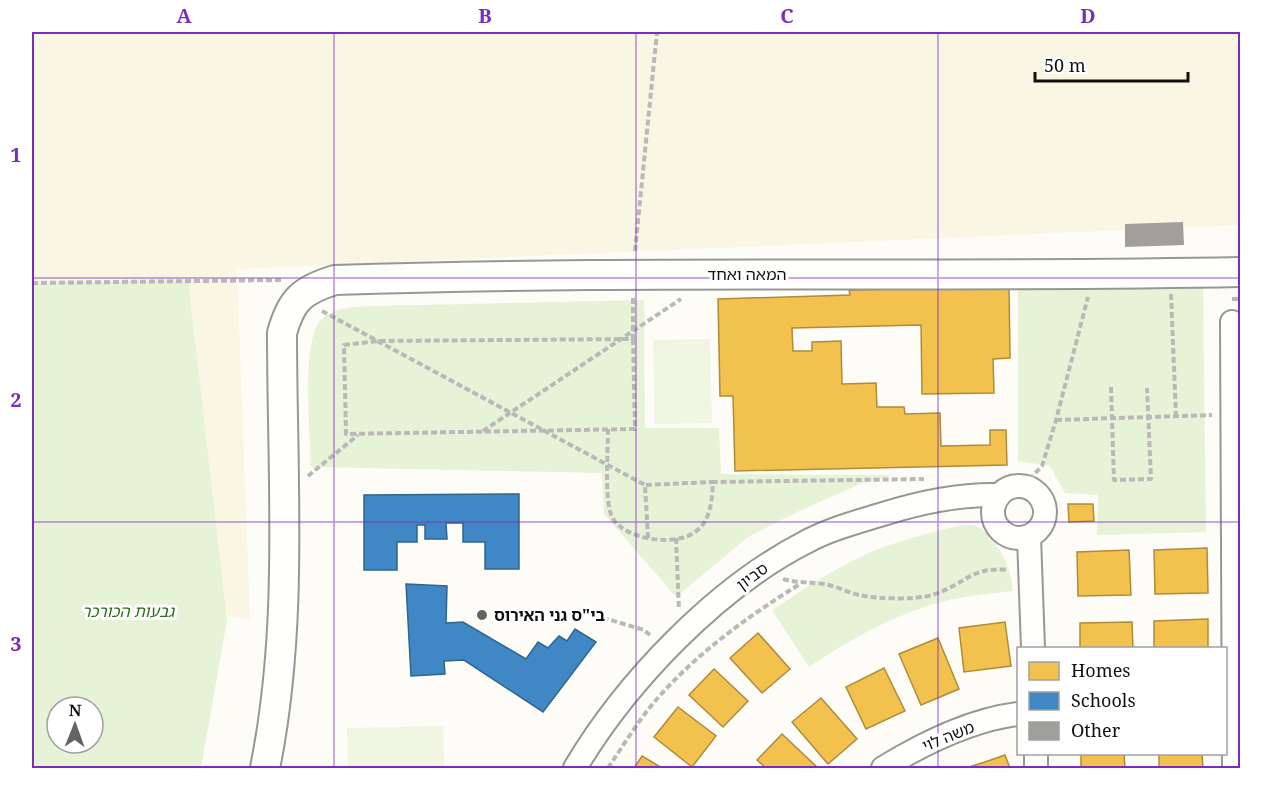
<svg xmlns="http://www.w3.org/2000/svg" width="1272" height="800" font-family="'Noto Serif','Noto Sans Hebrew',serif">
  <rect width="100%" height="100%" fill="#fdfcf7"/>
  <path fill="#f9f7e4" d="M32,32h1208v193l-1003,44 13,350 -218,-25z"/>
  <g fill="#e7f3d7" fill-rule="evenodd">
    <path d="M188,280l39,340 -26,148h-169v-485zM57,707h36v36h-36z"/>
    <path d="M1203,287l3,245 -109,3 1,-40 -33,-2 -15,-27 -32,-5v-171z"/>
    <path d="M644,300l1,128h74l2,46 173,1 -34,9 -63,28 -49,25 -72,60 -72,-83 -2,-41 -291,-6c-1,-33 -9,-118 7,-143 12,-18 37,-17 56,-18z"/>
    <path d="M962,525c5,0 10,-1 14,1 22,11 35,42 37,65 -27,3 -55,5 -82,14 -43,13 -85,37 -122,62l-37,-57c29,-19 57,-38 88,-53 32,-15 68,-24 102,-32z"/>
  </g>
  <g fill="#f0f6e1">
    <path d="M710,339l2,84 -57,1 -2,-84z"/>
    <path d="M443,726l1,42h-96l-1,-40z"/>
  </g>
  <g fill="#f2c14e" stroke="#ae8c3c" stroke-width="1.5">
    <path d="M1009,287l1,71 -17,1 1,34 -72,1 -1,-69 -129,3 1,23h19v-9l29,-1 1,43 34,-1 1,24h27l1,7 35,-1 1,33 49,-1v-15h16l1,35 -272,6 -2,-75h-13l-2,-97 132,-4 -1,-5z"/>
    <path d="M1068,504h25l1,17 -25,1z"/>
    <path d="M1207,548l1,45 -53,1 -1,-44z"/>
    <path d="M1129,550l2,45 -53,1 -1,-44z"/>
    <path d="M1208,619v29h-54v-27z"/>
    <path d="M1005,622l6,44 -47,6 -5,-44z"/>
    <path d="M1132,622l1,26h-53v-25z"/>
    <path d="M758,633l32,36 -28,24 -32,-35z"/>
    <path d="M938,638l21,51 -38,16 -22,-51z"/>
    <path d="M884,668l21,43 -39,18 -20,-42z"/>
    <path d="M714,669l34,32 -25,26 -34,-32z"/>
    <path d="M821,698l36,41 -29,25 -36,-42z"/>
    <path d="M678,707l38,29 -24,31 -38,-30z"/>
    <path d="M782,734l36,34h-52l-9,-8z"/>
    <path d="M1081,754h43l1,14h-44z"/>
    <path d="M1159,754h43l1,14h-44z"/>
    <path d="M1005,755l5,13 -41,-1 19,-6z"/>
    <path d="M642,756l20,12h-28z"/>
  </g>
  <g fill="#3f88c5" stroke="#31648f" stroke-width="1.5">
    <path d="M519,494v75h-34v-27h-22v-19h-17l1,16h-22v-14h-8v17h-20v28h-33v-75z"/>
    <path d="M406,584l41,2 -1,37 17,-1 63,37 12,-17 10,6 11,-12 8,5 8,-12 21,13 -53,70 -79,-52 -20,1 1,13 -34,2z"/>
  </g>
  <path fill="#a19f9c" d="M1183,222l1,23 -59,2v-23z"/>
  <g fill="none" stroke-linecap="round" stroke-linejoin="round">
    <defs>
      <g id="minor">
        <path d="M1232,322l2,446"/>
        <circle cx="1019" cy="512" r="26"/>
        <path d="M1029,537l4,111"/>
        <path d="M1036,754v14"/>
        <path d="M575,768c51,-86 141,-180 231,-226 24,-13 51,-20 77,-28 38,-12 75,-20 116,-19"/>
        <path d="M883,768c41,-25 87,-48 135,-54"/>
      </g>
      <path id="tertiary" d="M265,768c29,-143 17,-290 17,-435 9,-33 20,-43 53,-53 302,-10 604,-2 905,-8"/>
    </defs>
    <use href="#minor" stroke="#979795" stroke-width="26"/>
    <use href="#tertiary" stroke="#979795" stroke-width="32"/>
    <g stroke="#b9b9b8" stroke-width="4" stroke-dasharray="6 3" stroke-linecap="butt">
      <path d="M635,251l22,-219"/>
      <path d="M32,283l251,-3"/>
      <path d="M1171,294l5,123"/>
      <path d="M633,298v41"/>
      <path d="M1232,299h8"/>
      <path d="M322,311l323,174"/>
      <path d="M633,339l2,90 -289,5 -2,-89 34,-4z"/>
      <path d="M1111,387l3,93 37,-1 -4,-91"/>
      <path d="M1056,420l156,-5"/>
      <path d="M608,429c0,21 -4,71 4,88 12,23 63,30 83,15 16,-11 17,-32 18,-50l211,-3"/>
      <path d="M483,431l198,-132"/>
      <path d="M308,476l50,-41"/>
      <path d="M1010,478h20"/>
      <path d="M1023,486l19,-20 14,-46 32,-123"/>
      <path d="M648,538l-3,-53 68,-3"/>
      <path d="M676,538l3,72"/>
      <path d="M783,579c13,4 26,3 41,5 12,2 23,8 35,11 17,4 56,5 73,0 33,-10 38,-29 77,-25"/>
      <path d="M594,615l50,15 7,6"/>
      <path d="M608,768c15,-22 30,-47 48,-68 41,-47 91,-83 144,-116"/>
    </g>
    <use href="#minor" stroke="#fffffe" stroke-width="22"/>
    <use href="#tertiary" stroke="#fffffe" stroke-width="28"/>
  </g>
  <path fill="none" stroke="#7b2cbf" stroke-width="1.5" stroke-opacity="0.55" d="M334,32v736M636,32v736M938,32v736M32,278h1208M32,522h1208"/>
  <circle fill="#646362" stroke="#fff" stroke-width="2" cx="482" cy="615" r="6"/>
  <g text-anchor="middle" stroke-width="6" stroke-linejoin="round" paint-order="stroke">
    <g font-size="16" fill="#111" stroke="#fff">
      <text x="747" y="280">המאה ואחד</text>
      <text transform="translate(752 576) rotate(-36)" y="6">סביון</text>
      <text transform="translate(948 736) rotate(-22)" y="6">משה לוי</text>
    </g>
    <g font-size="16" font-style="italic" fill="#2f6b1f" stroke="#fff">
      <text x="128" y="617">גבעות הכורכר</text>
    </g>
    <g font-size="16" font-weight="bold" fill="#111" stroke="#fff" text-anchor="start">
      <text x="494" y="621">בי"ס גני האירוס</text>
    </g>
  </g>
  <rect width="1272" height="800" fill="none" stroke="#ffffff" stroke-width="66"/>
  <rect x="1017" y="647" width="210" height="108" fill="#ffffff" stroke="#a0a0a0" stroke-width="1.5"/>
  <rect x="1029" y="662" width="30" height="18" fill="#f2c14e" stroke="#a0a0a0" stroke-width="1.5"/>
  <text x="1071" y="677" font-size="18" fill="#111111">Homes</text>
  <rect x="1029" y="692" width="30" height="18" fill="#3f88c5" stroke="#a0a0a0" stroke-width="1.5"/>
  <text x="1071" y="707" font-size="18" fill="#111111">Schools</text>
  <rect x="1029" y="722" width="30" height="18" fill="#a19f9c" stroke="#a0a0a0" stroke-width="1.5"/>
  <text x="1071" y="737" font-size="18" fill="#111111">Other</text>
  <g transform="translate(75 725) rotate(1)"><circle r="28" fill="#ffffff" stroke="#a0a0a0" stroke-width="1.5"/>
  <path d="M0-4.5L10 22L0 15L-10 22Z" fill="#646362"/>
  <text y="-9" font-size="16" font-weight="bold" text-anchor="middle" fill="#111111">N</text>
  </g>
  <path d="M1035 72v9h153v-9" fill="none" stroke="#111111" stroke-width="3"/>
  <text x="1044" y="72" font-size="18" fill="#111111" stroke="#ffffff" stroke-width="4.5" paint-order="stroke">50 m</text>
  <rect x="33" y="33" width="1206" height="734" fill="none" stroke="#7b2cbf" stroke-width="2"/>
  <g font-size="20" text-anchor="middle" font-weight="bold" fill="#7b2cbf">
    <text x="184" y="23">A</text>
    <text x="485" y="23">B</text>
    <text x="787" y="23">C</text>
    <text x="1088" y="23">D</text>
    <text x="16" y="162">1</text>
    <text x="16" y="407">2</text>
    <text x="16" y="651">3</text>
  </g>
</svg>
